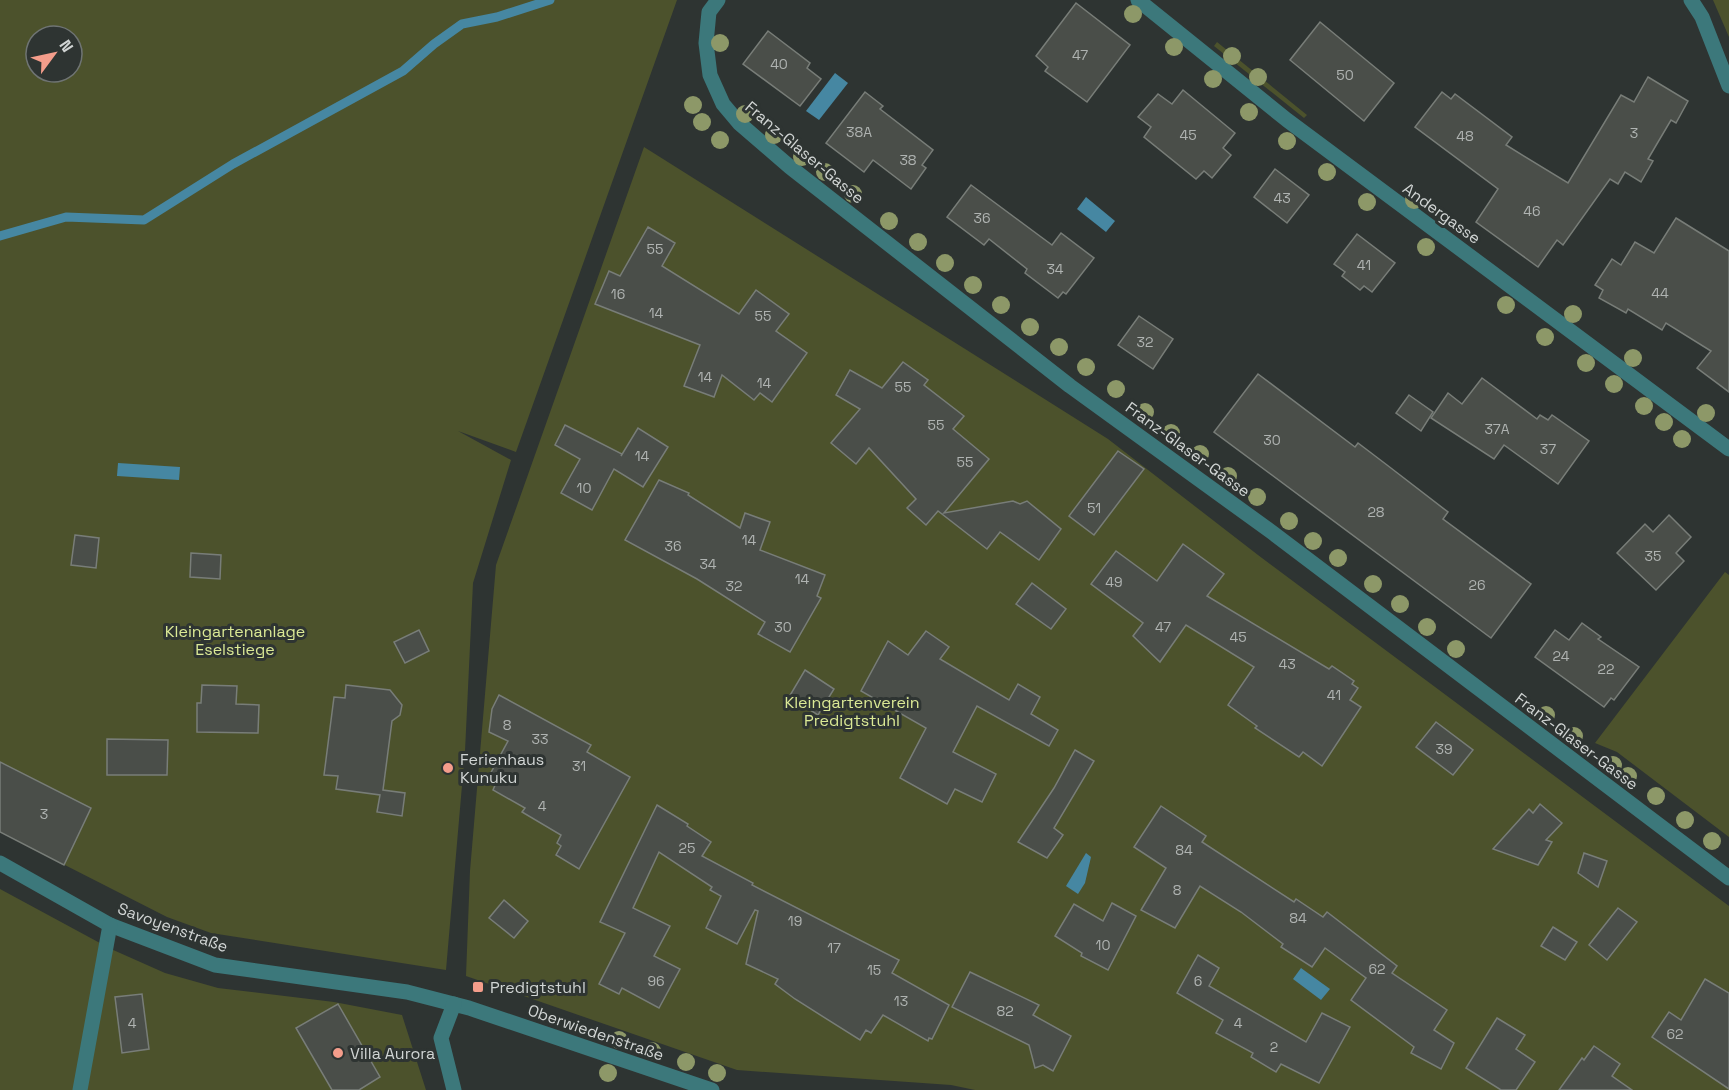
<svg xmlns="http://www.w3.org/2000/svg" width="1729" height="1090" font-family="'Space Grotesk',sans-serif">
  <rect width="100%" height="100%" fill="#2e3432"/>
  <g fill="#4c522c" fill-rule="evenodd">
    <path d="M0,0h677l-161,452 -58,-21 53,29 -38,123 -8,168 -19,219 -235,-37 -44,-16 -167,-85zM36,36h36v36h-36z"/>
    <path d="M1713,0h16v37z"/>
    <path d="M1217,42l90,73 -3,3 -90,-72z"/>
    <path d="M644,147l464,292 150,116 471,351v184h-754l-24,-5 -214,-15 -271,-94 4,-105 26,-306z"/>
    <path d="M1725,572l4,3v262l-112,-85 -22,-9z"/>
    <path d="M0,889l111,60 54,24 53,15 116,14 68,13 24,75h-426z"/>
  </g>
  <g fill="#4687a2">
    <path d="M835,73l13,10 -29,37 -13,-9z"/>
    <path d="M1086,197l29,24 -9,11 -29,-23z"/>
    <path d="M118,463l62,4 -1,13 -62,-4z"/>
    <path d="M1086,853l5,4 -6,26 -7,11 -12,-8z"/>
    <path d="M1301,968l29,21 -9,11 -28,-21z"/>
  </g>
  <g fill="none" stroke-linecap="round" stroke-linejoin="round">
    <path stroke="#4687a2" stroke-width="9" d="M0,236l66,-19 78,3 89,-56 170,-93 31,-27 28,-20 35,-7 53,-17"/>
  </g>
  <g fill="#4a4e49" stroke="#787d78" stroke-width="1.5">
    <path d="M1076,3l54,42 -43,57 -42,-31 3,-4 -12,-11z"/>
    <path d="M1320,22l74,61 -30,38 -74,-61z"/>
    <path d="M768,31l42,32 -3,5 14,11 -21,27 -57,-42z"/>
    <path d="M1648,77l40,24 -12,22 -5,-3 -23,39 5,2 -12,21 -16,-10 -7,12 -8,-5 -47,66 -6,-5 -19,27 -62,-45 22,-33 -83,-62 27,-35 9,7 4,-5 57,43 -6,8 62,38 53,-88 13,7z"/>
    <path d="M1183,90l52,43 -12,15 8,7 -19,23 -8,-7 -8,8 -52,-42 7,-10 -13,-10 20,-23 14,10z"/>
    <path d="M865,92l18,14 -3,3 53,41 -11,15 4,3 -15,21 -38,-29 -9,12 -38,-29z"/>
    <path d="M1275,169l34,26 -22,28 -33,-26z"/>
    <path d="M971,185l81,60 9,-12 33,25 -28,36 -3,-2 -5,6 -33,-25 2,-4 -38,-30 -5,6 -37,-28z"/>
    <path d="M1676,218l53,33v141l-32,-24 14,-17 -45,-28 -4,7 -34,-21 -2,4 -27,-15 4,-8 -8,-5 17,-26 9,6 14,-23 19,11z"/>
    <path d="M648,227l27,16 -13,23 77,48 17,-24 33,24 -13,17 31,22 -35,49 -12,-9 -6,7 -32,-25 -8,22 -30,-11 16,-41 -105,-41 14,-33 11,5z"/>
    <path d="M1357,234l38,29 -23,29 -8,-6 -4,4 -18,-14 3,-4 -11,-8z"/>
    <path d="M1139,316l34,23 -20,30 -35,-24z"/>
    <path d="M903,362l25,18 -4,5 40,31 -11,13 36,30 -45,54 69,-12 7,3 7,-3 34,28 -22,31 -39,-28 -13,17 -49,-38 -12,14 -19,-17 9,-9 -47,-51 -13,16 -25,-21 29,-34 -24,-14 14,-25 32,18z"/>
    <path d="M1258,374l97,73 3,-4 29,22 61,47 -5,7 88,65 -40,54 -277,-206z"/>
    <path d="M1482,378l55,41 3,-4 8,5 4,-5 37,26 -31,43 -54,-39 -10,14 -63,-41 17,-25 14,11z"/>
    <path d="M1409,395l24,17 -12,19 -25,-18z"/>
    <path d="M565,425l57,29 -1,2 17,-28 30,19 -25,40 -29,-18 -22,41 -31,-17 19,-34 -25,-14z"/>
    <path d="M1118,451l26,18 -50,66 -25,-19z"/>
    <path d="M659,480l30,13 -1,2 52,33 5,-15 25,9 -10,28 65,25 -8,21 4,2 -31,54 -32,-18 7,-12 -68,-43 -72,-39z"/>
    <path d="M1669,515l22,22 -15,16 8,8 -28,29 -39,-37 28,-29 8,8z"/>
    <path d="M75,535l24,3 -3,30 -25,-3z"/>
    <path d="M1183,544l41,30 -17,22 122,73 3,-3 22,15 -2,3 6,4 -8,12 11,7 -39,59 -19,-14 -4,5 -44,-29 2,-2 -29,-21 26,-38 -68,-42 -26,37 -27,-26 10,-13 -52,-39 25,-33 41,30z"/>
    <path d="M191,553l30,2 -1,24 -30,-2z"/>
    <path d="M1032,583l34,26 -15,20 -35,-25z"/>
    <path d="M1582,623l19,14 -3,2 41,28 -25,33 -3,-2 -7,9 -69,-50 20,-27 14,10z"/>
    <path d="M419,630l10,21 -24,12 -11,-21z"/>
    <path d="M926,631l23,16 -9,12 69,41 9,-16 22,13 -9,17 27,16 -9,16 -72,-40 -24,46 43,22 -14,28 -27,-13 -8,15 -47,-26 26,-50 -65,-37 27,-50 20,14z"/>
    <path d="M805,670l29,19 -16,26 -29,-18z"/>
    <path d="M202,685l35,1 -1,18 23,1 -1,28 -61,-1v-29h4z"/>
    <path d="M346,685l44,5 12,15 -2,10 -8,6 -9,69 22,3 -3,23 -25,-4 3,-17 -44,-6 2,-13 -14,-1 10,-78 11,1z"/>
    <path d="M499,695l92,50 -4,7 43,25 -51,92 -23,-14 5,-9 -4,-3 4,-8 -39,-23 3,-4 -32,-18 3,-7 -8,-5 20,-37 -19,-9 3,-23z"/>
    <path d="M1436,722l37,28 -20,25 -37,-28z"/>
    <path d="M107,739l61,1 -1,35h-60z"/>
    <path d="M1075,750l19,11 -40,67 9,7 -16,23 -29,-16 36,-54z"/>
    <path d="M0,762l91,46 -27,57 -64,-33z"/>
    <path d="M1540,804l22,19 -16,17 6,2 -14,23 -45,-16 36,-40 4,4z"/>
    <path d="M657,805l31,19 -1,2 24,16 -9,14 51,27 -1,2 147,75 -7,13 57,32 -17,34 -3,-1 -1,3 -45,-26 -12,18 -5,-3 -6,10 -65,-41 -20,-15 3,-5 -32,-15 12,-53 -3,-1 -18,34 -31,-16 15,-32 -11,-6 2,-3 -53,-35 -26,56 37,18 -16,30 26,13 -21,39 -37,-20 -3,6 -20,-10 26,-51 -25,-11z"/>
    <path d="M1161,806l45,30 -4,6 92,60 2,-3 27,18 4,-5 70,54 -5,7 55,37 -13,20 20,13 -13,26 -30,-16 3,-6 -63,-47 15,-22 -41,-30 -13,19 -31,-20 2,-3 -42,-32 -41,-26 -25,42 -34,-18 25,-42 -32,-21z"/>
    <path d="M1584,853l23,8 -9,26 -20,-14z"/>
    <path d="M504,900l24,21 -14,17 -25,-20z"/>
    <path d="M1112,903l24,13 -28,54 -27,-14 1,-3 -27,-17 19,-32 29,17z"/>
    <path d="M1618,908l19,14 -30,38 -18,-15z"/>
    <path d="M1553,927l24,15 -12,18 -24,-14z"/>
    <path d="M1198,955l21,13 -10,18 97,56 16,-29 28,14 -31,56 -38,-19 -5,8 -25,-15 2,-4 -37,-20 7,-13 -46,-27z"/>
    <path d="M970,972l69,33 -6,10 38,21 -18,35 -10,-6 -8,3 -6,-23 -77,-38z"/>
    <path d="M1705,979l24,14v96l-77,-52 17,-25 12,8z"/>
    <path d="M142,994l7,55 -27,4 -7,-56z"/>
    <path d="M338,1004l42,73 -21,13h-27l-36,-62z"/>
    <path d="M1497,1018l28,17 -9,14 19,13 -19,28h-15l-35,-22z"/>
    <path d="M1594,1046l26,18 -8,12 20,14h-73l23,-32 2,2z"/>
  </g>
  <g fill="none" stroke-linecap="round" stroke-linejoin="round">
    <g stroke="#3c787b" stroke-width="15">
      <path d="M718,0l-9,12 -3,31 4,32 13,29 16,19 51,44 280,219 203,147 456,345"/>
      <path d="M1138,0l149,120 442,329"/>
      <path d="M1691,0l11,17 27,69"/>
      <path d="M0,863l110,62 105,40 192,27 62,16 243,82"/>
      <path d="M80,1090l30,-165"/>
      <path d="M454,1090l-13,-52 13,-34"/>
    </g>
  </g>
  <g fill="#8d9868">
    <circle cx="1133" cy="14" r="9"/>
    <circle cx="720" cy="43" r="9"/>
    <circle cx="1174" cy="47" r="9"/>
    <circle cx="1232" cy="56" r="9"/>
    <circle cx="1258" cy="77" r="9"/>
    <circle cx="1213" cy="79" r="9"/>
    <circle cx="693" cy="105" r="9"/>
    <circle cx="1249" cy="112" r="9"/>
    <circle cx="745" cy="114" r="9"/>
    <circle cx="702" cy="122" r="9"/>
    <circle cx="774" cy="135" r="9"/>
    <circle cx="720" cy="140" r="9"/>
    <circle cx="1287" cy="141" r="9"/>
    <circle cx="802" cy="157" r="9"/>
    <circle cx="825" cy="172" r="9"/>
    <circle cx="1327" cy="172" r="9"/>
    <circle cx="853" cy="194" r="9"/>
    <circle cx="1414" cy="200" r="9"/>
    <circle cx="1367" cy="202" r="9"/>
    <circle cx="889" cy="221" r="9"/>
    <circle cx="918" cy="242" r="9"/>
    <circle cx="1426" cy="247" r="9"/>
    <circle cx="945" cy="263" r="9"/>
    <circle cx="973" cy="285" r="9"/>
    <circle cx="1001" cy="305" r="9"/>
    <circle cx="1506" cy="305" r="9"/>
    <circle cx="1573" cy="314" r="9"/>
    <circle cx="1030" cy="327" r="9"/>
    <circle cx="1545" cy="337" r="9"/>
    <circle cx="1059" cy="347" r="9"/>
    <circle cx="1633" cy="358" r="9"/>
    <circle cx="1586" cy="363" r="9"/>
    <circle cx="1086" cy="367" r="9"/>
    <circle cx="1614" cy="384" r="9"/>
    <circle cx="1116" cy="389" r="9"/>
    <circle cx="1644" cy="406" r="9"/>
    <circle cx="1145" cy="412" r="9"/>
    <circle cx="1706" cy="413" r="9"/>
    <circle cx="1664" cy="422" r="9"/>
    <circle cx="1171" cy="433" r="9"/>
    <circle cx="1682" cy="439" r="9"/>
    <circle cx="1200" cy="454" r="9"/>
    <circle cx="1228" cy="476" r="9"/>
    <circle cx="1257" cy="497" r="9"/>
    <circle cx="1289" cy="521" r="9"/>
    <circle cx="1313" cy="541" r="9"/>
    <circle cx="1338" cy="558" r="9"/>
    <circle cx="1373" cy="584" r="9"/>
    <circle cx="1400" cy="604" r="9"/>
    <circle cx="1427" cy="627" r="9"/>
    <circle cx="1456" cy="649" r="9"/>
    <circle cx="1546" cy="715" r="9"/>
    <circle cx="1574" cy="736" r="9"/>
    <circle cx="1613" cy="765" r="9"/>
    <circle cx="1628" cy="776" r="9"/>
    <circle cx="1656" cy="796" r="9"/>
    <circle cx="1685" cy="820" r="9"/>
    <circle cx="1712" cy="841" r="9"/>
    <circle cx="619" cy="1040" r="9"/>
    <circle cx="652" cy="1051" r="9"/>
    <circle cx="686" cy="1062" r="9"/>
    <circle cx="608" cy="1073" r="9"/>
    <circle cx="717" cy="1073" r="9"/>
  </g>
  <g fill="#f49d8b" stroke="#2e3432" stroke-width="2">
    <circle cx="448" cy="768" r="6"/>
    <rect x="472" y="981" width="12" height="12" rx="3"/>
    <circle cx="338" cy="1053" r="6"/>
  </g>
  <g text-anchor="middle" stroke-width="6" stroke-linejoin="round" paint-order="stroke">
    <g font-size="14" fill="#afb3b1">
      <text x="1080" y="60">47</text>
      <text x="779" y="69">40</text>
      <text x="1345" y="80">50</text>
      <text x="859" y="137">38A</text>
      <text x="1634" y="138">3</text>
      <text x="1188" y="140">45</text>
      <text x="1465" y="141">48</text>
      <text x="908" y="165">38</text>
      <text x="1282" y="203">43</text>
      <text x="1532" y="216">46</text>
      <text x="982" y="223">36</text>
      <text x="655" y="254">55</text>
      <text x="1364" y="270">41</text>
      <text x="1055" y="274">34</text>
      <text x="1660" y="298">44</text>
      <text x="618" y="299">16</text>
      <text x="656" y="318">14</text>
      <text x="763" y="321">55</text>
      <text x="1145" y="347">32</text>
      <text x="705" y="382">14</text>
      <text x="764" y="388">14</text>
      <text x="903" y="392">55</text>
      <text x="936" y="430">55</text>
      <text x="1497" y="434">37A</text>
      <text x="1272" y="445">30</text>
      <text x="1548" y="454">37</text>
      <text x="642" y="461">14</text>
      <text x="965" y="467">55</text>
      <text x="584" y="493">10</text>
      <text x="1094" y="513">51</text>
      <text x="1376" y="517">28</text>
      <text x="749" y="545">14</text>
      <text x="673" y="551">36</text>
      <text x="1653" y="561">35</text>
      <text x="708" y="569">34</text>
      <text x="802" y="584">14</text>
      <text x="1114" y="587">49</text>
      <text x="1477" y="590">26</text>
      <text x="734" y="591">32</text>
      <text x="783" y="632">30</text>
      <text x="1163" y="632">47</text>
      <text x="1238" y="642">45</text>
      <text x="1561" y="661">24</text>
      <text x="1287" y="669">43</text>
      <text x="1606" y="674">22</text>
      <text x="1334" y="700">41</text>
      <text x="507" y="730">8</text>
      <text x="540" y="744">33</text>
      <text x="1444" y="754">39</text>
      <text x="579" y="771">31</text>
      <text x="542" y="811">4</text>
      <text x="44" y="819">3</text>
      <text x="687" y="853">25</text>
      <text x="1184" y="855">84</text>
      <text x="1177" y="895">8</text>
      <text x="1298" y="923">84</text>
      <text x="795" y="926">19</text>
      <text x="1103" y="950">10</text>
      <text x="834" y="953">17</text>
      <text x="1377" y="974">62</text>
      <text x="874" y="975">15</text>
      <text x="656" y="986">96</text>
      <text x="1198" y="986">6</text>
      <text x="901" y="1006">13</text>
      <text x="1005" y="1016">82</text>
      <text x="132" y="1028">4</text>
      <text x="1238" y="1028">4</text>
      <text x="1675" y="1039">62</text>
      <text x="1274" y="1052">2</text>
    </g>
    <g font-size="16" fill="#d1d5d4" stroke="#2e3432">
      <text transform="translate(805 152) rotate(40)" y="6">Franz-Glaser-Gasse</text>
      <text transform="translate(1442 213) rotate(36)" y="6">Andergasse</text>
      <text transform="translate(1188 449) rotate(36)" y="6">Franz-Glaser-Gasse</text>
      <text transform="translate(1577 741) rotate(37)" y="6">Franz-Glaser-Gasse</text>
      <text transform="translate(173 927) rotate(20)" y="6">Savoyenstraße</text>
      <text transform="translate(596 1032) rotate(19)" y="6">Oberwiedenstraße</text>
    </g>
    <g font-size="16" fill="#dbe995" stroke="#2e3432">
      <text x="235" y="637">Kleingartenanlage<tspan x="235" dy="18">Eselstiege</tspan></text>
      <text x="852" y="708">Kleingartenverein<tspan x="852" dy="18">Predigtstuhl</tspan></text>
    </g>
    <g font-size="16" fill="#d1d5d4" stroke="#2e3432" text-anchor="start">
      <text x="460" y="765">Ferienhaus<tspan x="460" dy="18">Kunuku</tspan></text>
      <text x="490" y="993">Predigtstuhl</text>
      <text x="350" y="1059">Villa Aurora</text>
    </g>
  </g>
  <g transform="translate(54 54) rotate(57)"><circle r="28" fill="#2e3432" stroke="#6f7473" stroke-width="1.5"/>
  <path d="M0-4.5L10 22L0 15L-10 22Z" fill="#f49d8b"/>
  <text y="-9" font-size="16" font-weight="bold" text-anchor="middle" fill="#d1d5d4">N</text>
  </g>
</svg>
